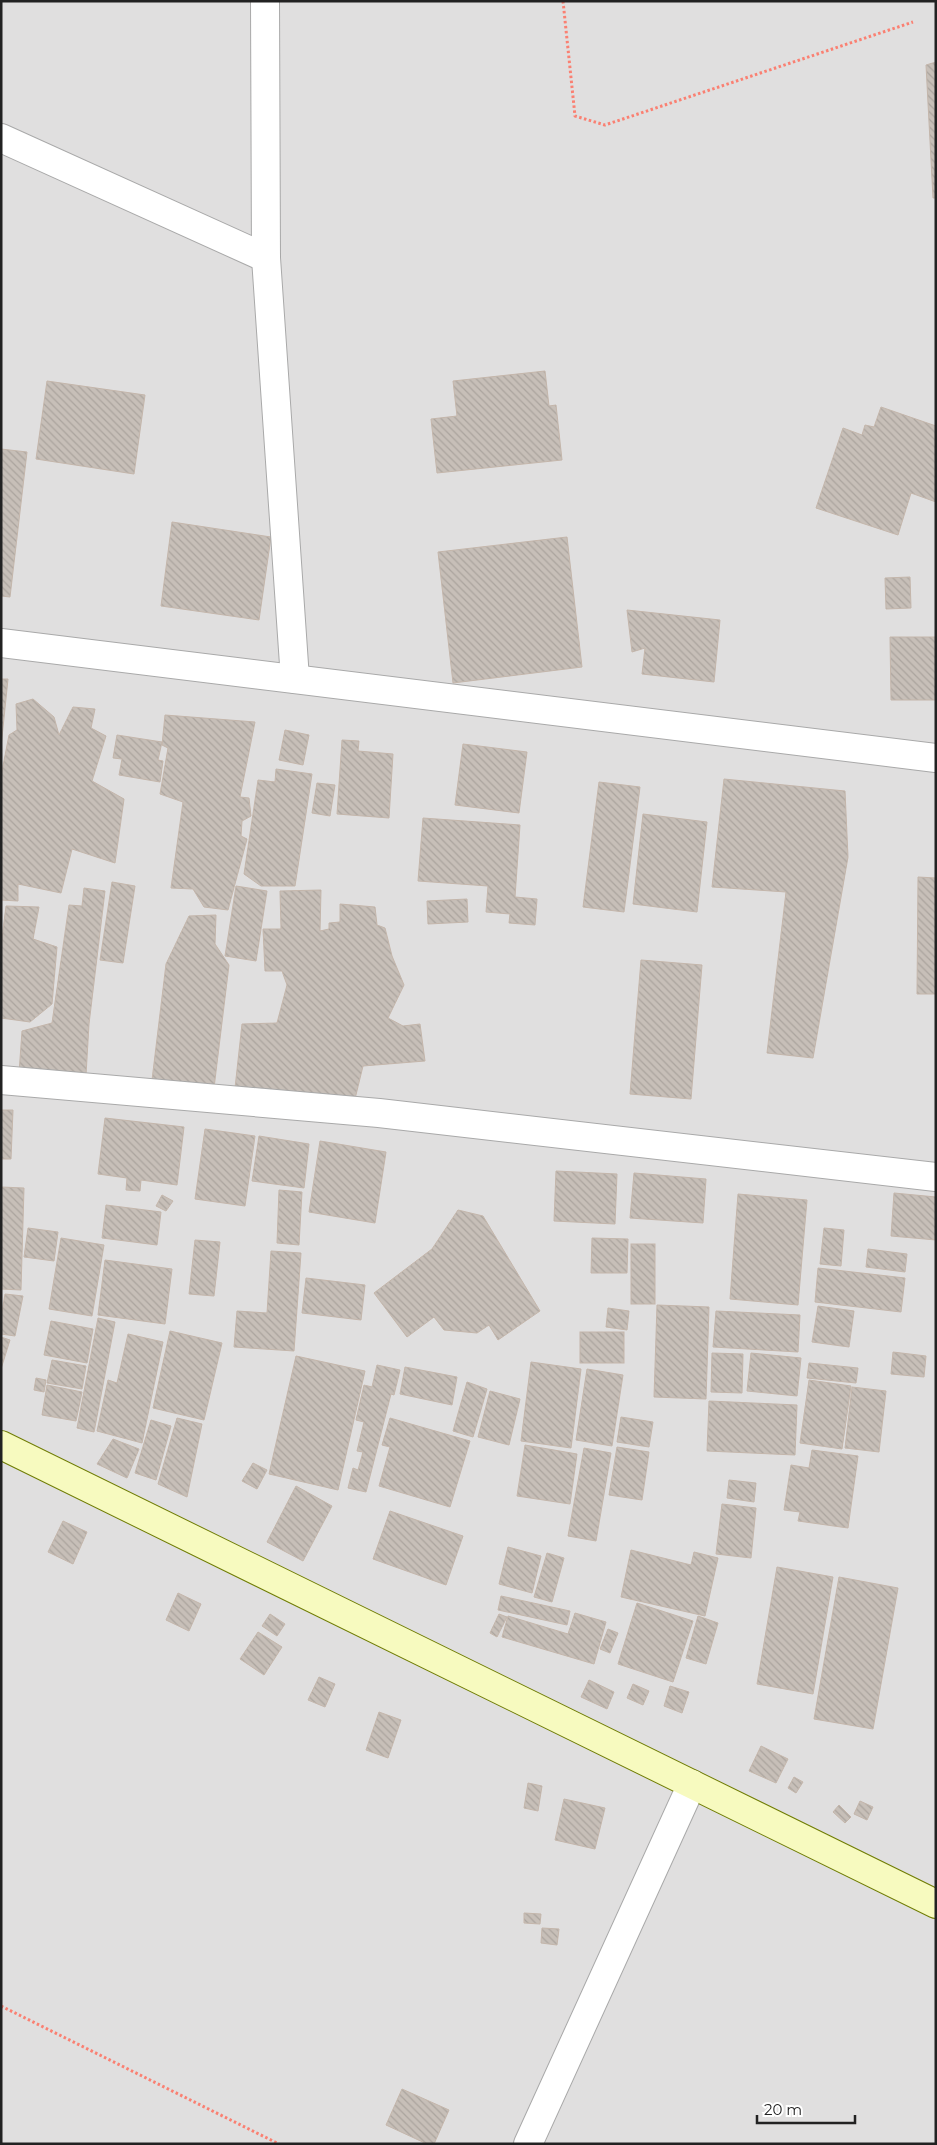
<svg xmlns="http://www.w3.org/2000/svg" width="937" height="2145" font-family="Montserrat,sans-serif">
  <defs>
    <pattern id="building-back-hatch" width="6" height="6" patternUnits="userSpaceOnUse" patternTransform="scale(1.25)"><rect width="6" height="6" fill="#c7bfb8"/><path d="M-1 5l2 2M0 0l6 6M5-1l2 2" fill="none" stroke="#aba49e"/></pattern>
  </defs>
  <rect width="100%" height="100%" fill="#f2efe9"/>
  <rect fill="#e0dfdf" x="1" y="1" width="935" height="2143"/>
  <g fill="url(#building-back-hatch)" stroke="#c4b6ab">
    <path d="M936,62v136h-3l-7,-133z"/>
    <path d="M545,371l4,35 7,-1 6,55 -125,13 -6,-54 26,-3 -4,-35z"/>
    <path d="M47,381l98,14 -11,79 -98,-15z"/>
    <path d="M881,407l55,19v76l-25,-9 -13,42 -82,-27 27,-80 19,7 3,-10 9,2z"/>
    <path d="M1,449l26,3 -17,145 -9,-1z"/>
    <path d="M172,522l99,15 -12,83 -98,-14z"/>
    <path d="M567,537l15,130 -129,16 -15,-131z"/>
    <path d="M910,577l1,31 -25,1 -1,-31z"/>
    <path d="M627,610l93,10 -6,62 -72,-8 3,-26 -13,4z"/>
    <path d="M890,637h46v63h-45z"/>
    <path d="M1,679h7l-7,68z"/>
    <path d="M33,699l21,18 5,18 14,-28 22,2 -4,19 15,8 -14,45 32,18 -9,64 -43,-14 -11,44 -43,-9v17l-17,-1v-124l8,-41 8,-5 -1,-26z"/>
    <path d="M165,715l90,7 -15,75 9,1 2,18 -9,5 -1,15 6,3 -19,71 -24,-3 -11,-18 -22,-1 12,-86 -23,-8 8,-46 -6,-3z"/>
    <path d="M285,730l24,5 -6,30 -24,-5z"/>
    <path d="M117,735l45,7 -4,18 5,1 -3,21 -41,-7 3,-16 -9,-1z"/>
    <path d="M342,740l17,1 -1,10 35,3 -4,64 -52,-4z"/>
    <path d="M463,744l64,8 -8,61 -64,-8z"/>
    <path d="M276,769l36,5 -17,112h-34l-17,-12 14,-94 17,2z"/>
    <path d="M724,779l121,12 3,66 -35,201 -46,-5 19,-161 -74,-5z"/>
    <path d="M599,782l41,5 -16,125 -41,-5z"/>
    <path d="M317,783l18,2 -5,31 -18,-3z"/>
    <path d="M643,814l64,8 -10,90 -64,-8z"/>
    <path d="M423,818l97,7 -5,72 22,2 -2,26 -26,-2 1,-9 -24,-2 2,-26 -70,-5z"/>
    <path d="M918,877l18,1v116h-19z"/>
    <path d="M112,882l23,4 -12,77 -23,-3z"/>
    <path d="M236,886l31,5 -11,70 -31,-5z"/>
    <path d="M84,888l21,3 -16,133 -3,51 -67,-2 3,-42 30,-8 17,-118 13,1z"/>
    <path d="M321,890l-1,41 9,-2v-6l11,-1v-18l35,3 2,18 8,3 7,28 12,29 -16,33 15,8 17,-2 5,37 -62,5 -9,37 -46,2 -32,-15 -41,-2 7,-64 35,-1 10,-38 -5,-14h-17l-2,-42h18l-1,-38z"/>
    <path d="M467,899l1,23 -40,2 -1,-23z"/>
    <path d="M6,906l33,1 -6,32 24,8 -5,57 -22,18 -29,-4v-72z"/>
    <path d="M216,915l-1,29 14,21 -15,123 -62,-8 14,-116 23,-48z"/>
    <path d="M641,960l61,5 -11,134 -61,-5z"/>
    <path d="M1,1110h12l-2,49h-10z"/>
    <path d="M105,1118l79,9 -7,58 -36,-5 -1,11 -14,-1 1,-12 -29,-4z"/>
    <path d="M205,1129l50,7 -10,70 -50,-7z"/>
    <path d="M259,1136l50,8 -5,44 -52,-7z"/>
    <path d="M320,1141l66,11 -11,71 -66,-11z"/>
    <path d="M556,1171l61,3 -2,50 -61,-3z"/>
    <path d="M634,1173l72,6 -3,44 -73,-5z"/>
    <path d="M1,1187l23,1 -3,102 -20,-1z"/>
    <path d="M279,1190l23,2 -3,53 -22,-2z"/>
    <path d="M894,1193l42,4v43l-45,-4z"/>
    <path d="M738,1194l69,6 -9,105 -68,-6z"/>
    <path d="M162,1195l11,6 -7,10 -10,-5z"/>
    <path d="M106,1205l55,7 -4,33 -55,-7z"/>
    <path d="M458,1210l25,6 57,95 -42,29 -9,-15 -12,8 -33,-3 -10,-13 -27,20 -33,-44 58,-44z"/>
    <path d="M28,1228l30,4 -4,29 -30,-4z"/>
    <path d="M824,1228l20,2 -3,36 -21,-2z"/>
    <path d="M61,1238l43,7 -12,71 -43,-7z"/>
    <path d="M592,1238l36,1 -1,34h-36z"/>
    <path d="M195,1240l25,2 -6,54 -25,-2z"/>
    <rect x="631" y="1244" width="24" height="60"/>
    <path d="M868,1249l39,5 -2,18 -39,-5z"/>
    <path d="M271,1251l30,2 -7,98 -60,-4 3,-36 30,2z"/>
    <path d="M105,1260l67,9 -7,55 -67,-9z"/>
    <path d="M818,1268l87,10 -4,34 -86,-10z"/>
    <path d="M306,1278l59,7 -4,35 -59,-7z"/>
    <path d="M5,1294l18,2 -8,40 -14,-2v-17z"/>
    <path d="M657,1305l52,2 -3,92 -52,-2z"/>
    <path d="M818,1306l36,5 -5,36 -37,-5z"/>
    <path d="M608,1308l21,3 -2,19 -21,-3z"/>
    <path d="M716,1311l84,4 -2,37 -85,-5z"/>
    <path d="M98,1318l17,4 -21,110 -17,-4z"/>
    <path d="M51,1321l42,8 -6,34 -43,-8z"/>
    <path d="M170,1331l52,12 -18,77 -51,-12z"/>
    <rect x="580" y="1332" width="44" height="31"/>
    <path d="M128,1334l35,8 -21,101 -45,-12 11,-51 9,3z"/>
    <path d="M1,1337l9,3 -9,29z"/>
    <path d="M893,1352l33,4 -2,21 -33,-3z"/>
    <path d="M712,1353l31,1 -1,39 -31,-1z"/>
    <path d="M751,1353l50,5 -4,38 -50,-5z"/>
    <path d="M296,1356l69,15 -27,119 -69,-16z"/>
    <path d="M52,1360l34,6 -4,23 -35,-6z"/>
    <path d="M531,1362l50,7 -10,79 -50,-7z"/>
    <path d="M809,1363l49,5 -2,15 -49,-5z"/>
    <path d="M377,1365l23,5 -6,25 -3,-1 -25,98 -18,-4 5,-20 5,2 5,-18 -6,-1 7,-29 -8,-2 8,-35 8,2z"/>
    <path d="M405,1367l52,10 -5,28 -52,-11z"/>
    <path d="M587,1369l36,6 -11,71 -36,-6z"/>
    <path d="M36,1378l10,2 -2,12 -10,-2z"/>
    <path d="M809,1380l42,6 -9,63 -42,-6z"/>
    <path d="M467,1382l20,7 -14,48 -20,-6z"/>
    <path d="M47,1385l35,7 -6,29 -34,-6z"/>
    <path d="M852,1387l34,4 -7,61 -34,-4z"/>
    <path d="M490,1391l30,8 -11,46 -31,-8z"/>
    <path d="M709,1401l88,4 -2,50 -88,-4z"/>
    <path d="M621,1417l32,5 -4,25 -32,-5z"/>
    <path d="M177,1418l25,6 -15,73 -29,-13z"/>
    <path d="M390,1418l80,23 -20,66 -71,-21 11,-39 -8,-2z"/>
    <path d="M151,1420l20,6 -15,54 -21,-7z"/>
    <path d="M113,1439l26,10 -12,29 -30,-14z"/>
    <path d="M525,1445l52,9 -7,50 -53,-8z"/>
    <path d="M617,1447l32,5 -7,48 -33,-5z"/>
    <path d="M584,1448l27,5 -15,88 -28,-5z"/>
    <path d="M812,1450l46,6 -10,72 -50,-7 2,-9 -16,-2 7,-45 18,3z"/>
    <path d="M253,1463l14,7 -10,19 -15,-8z"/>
    <path d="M729,1480l27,3 -2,19 -27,-4z"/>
    <path d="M296,1486l36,20 -29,55 -36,-19z"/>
    <path d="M722,1504l34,4 -5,50 -35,-4z"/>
    <path d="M390,1511l73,25 -17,49 -73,-26z"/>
    <path d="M63,1521l24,11 -14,32 -25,-12z"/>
    <path d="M508,1547l33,9 -9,37 -33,-9z"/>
    <path d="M631,1550l60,15 3,-13 24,6 -13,58 -84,-19z"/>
    <path d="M547,1553l17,5 -12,44 -18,-5z"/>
    <path d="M777,1567l56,10 -20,117 -56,-10z"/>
    <path d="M839,1577l59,11 -25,141 -59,-10z"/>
    <path d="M178,1593l23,11 -12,27 -23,-11z"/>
    <path d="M501,1596l69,15 -3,14 -69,-15z"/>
    <path d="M637,1603l56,18 -20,61 -55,-18z"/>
    <path d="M575,1613l31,9 -12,42 -92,-27 6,-21 60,18z"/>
    <path d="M270,1614l15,10 -8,12 -15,-10z"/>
    <path d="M499,1614l8,3 -10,20 -7,-4z"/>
    <path d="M698,1616l20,7 -12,41 -20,-6z"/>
    <path d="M608,1629l10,4 -8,20 -10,-4z"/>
    <path d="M258,1632l24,15 -18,28 -24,-16z"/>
    <path d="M319,1677l16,7 -10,23 -17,-7z"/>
    <path d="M589,1680l25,12 -7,17 -26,-12z"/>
    <path d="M633,1684l16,7 -6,14 -16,-7z"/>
    <path d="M670,1686l19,6 -7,21 -18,-7z"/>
    <path d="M379,1712l22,8 -13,38 -22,-8z"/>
    <path d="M761,1746l27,13 -12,24 -27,-12z"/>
    <path d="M794,1777l9,5 -7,11 -8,-5z"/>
    <path d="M528,1783l14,3 -4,25 -14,-3z"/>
    <path d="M564,1799l41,9 -10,41 -40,-9z"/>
    <path d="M860,1801l13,6 -6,13 -13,-6z"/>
    <path d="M839,1805l12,12 -6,6 -12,-11z"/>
    <path d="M524,1913l17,1 -1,10 -16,-1z"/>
    <path d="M542,1928l17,1 -2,16 -16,-2z"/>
    <path d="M402,2089l47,21 -15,34h-7l-41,-19z"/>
  </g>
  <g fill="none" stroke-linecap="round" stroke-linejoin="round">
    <defs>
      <g id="street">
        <path d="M265,1l1,257 29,421"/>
        <path d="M1,138l265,120"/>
        <path d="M1,643l935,115"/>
        <path d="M1,1080l378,33 557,64"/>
        <path d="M528,2144l164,-360"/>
      </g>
      <path id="secondary" d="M1,1445l935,459"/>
    </defs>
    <use href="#street" stroke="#a9a9a9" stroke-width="30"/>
    <use href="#secondary" stroke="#707d05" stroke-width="30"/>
    <g stroke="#fa8072" stroke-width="3" stroke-dasharray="2.5 2.5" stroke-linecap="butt">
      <path d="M563,1l12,115 30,9 308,-103"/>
      <path d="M1,2006l278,138"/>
    </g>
    <use href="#street" stroke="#fff" stroke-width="28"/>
    <use href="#secondary" stroke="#f7fabf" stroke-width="28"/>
  </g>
  <rect width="937" height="2145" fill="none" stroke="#222222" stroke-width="5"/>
  <path d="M757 2115v8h98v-8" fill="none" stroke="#222222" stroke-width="2.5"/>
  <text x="764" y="2115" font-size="15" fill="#222222" stroke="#ffffff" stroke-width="4" paint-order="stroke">20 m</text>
</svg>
